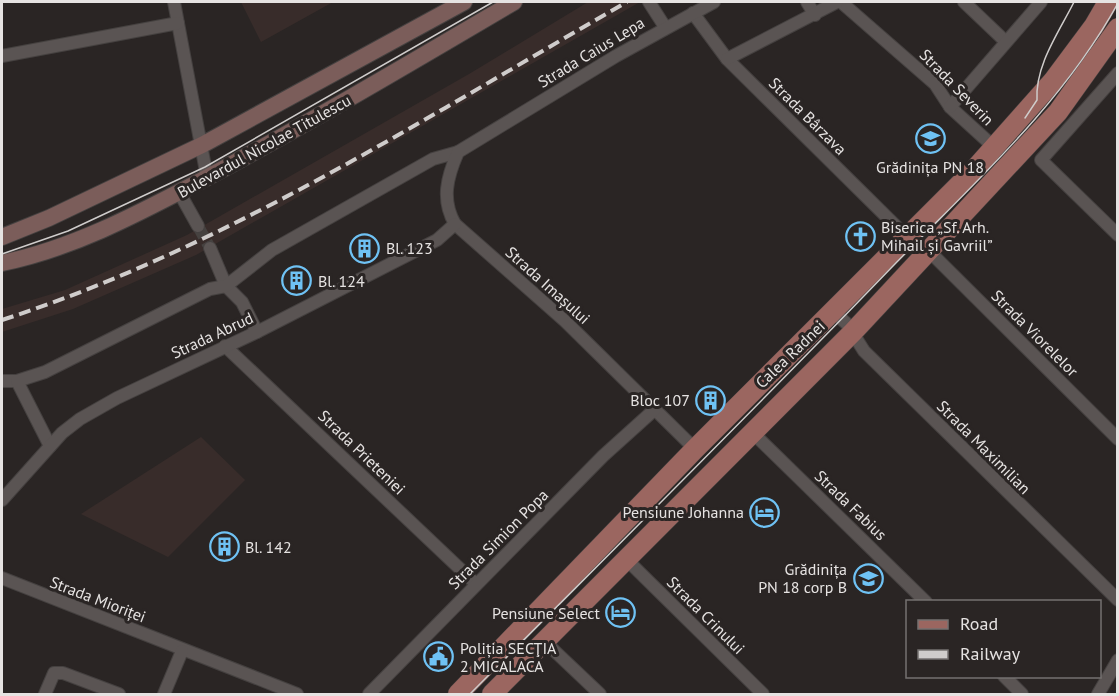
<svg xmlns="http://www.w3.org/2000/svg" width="1119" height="696" font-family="'PT Sans',sans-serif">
  <rect width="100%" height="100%" fill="#2a2524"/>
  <g fill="#382c2a">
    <path d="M241,2h92l-72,40z"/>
    <path d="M588,2h52l-444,253 -123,54 -71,23v-23l63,-19 122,-55 282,-161z"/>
    <path d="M201,437l44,43 -77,77 -87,-43z"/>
  </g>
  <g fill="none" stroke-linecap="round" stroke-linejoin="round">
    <path stroke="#464240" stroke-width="12" stroke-dasharray="12 6" stroke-linecap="butt" d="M198,226l12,22"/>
    <defs>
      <g id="minor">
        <path d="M174,2l33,175"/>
        <path d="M649,2l16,25"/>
        <path d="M807,2l8,13"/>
        <path d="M841,2l94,82 15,23 45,41"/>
        <path d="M964,2l41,39"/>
        <path d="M693,13l34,46 180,178"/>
        <path d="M2,56l176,-33"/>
        <path d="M727,59l110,-57"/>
        <path d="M1118,73l-77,87 77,75"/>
        <path d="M950,107l91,-105"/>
        <path d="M179,192l19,34"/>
        <path d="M210,248l16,38 16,16 15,30"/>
        <path d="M929,251l189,188"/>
        <path d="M834,312l13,12 17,27 254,249"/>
        <path d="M225,346l251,238"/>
        <path d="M2,381h15"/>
        <path d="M753,433l173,169"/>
        <path d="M50,446l-33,-65 28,-9 165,-83 16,-3 46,-36 161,-91 25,-7"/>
        <path d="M695,449l-130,-128 -110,-97c-14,-24 -8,-47 3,-72l158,-96 98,-54"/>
        <path d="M2,500l60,-67 18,-14 37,-21 140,-66 180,-92 18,-16"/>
        <path d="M626,559l137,135"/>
        <path d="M2,578l295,116"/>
        <path d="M544,641l56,53"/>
        <path d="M1004,676l18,18"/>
        <path d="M45,694l9,-21h9l56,21"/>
        <path d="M164,694l18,-43"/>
        <path d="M369,694l234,-238 51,-46"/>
        <path d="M1098,694l20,-34"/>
      </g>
      <g id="secondary">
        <path d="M2,237l47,-19 153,-73 262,-143"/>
        <path d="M2,263c73,-15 139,-51 204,-85 105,-56 206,-116 308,-176"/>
      </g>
      <g id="primary">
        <path d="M458,694l237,-245 279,-279 79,-89 41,-55 14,-24"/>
        <path d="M492,694l361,-362 205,-220 60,-84"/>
      </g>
    </defs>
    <use href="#minor" stroke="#454140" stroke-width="14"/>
    <use href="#secondary" stroke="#454140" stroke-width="18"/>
    <use href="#primary" stroke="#454140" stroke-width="21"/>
    <use href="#minor" stroke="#5a5453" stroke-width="12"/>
    <use href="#secondary" stroke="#7b5d5a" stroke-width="16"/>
    <use href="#primary" stroke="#9b6660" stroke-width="20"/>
    <g stroke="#cfcccb" stroke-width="1.5">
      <path d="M1025,118l12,-18c-2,-35 22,-68 37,-98"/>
      <path d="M2,254l66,-23 137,-64 288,-165"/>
      <path d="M470,694c141,-142 283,-283 422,-427 80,-82 170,-162 226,-264"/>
    </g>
    <path stroke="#cfcccb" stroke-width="4" stroke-dasharray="12 6" stroke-linecap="butt" d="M2,320c223,-72 422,-202 625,-318"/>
  </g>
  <defs>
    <symbol id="school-ring" viewBox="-11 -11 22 22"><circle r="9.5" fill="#2a2524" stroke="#6fc2f4" stroke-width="1.5"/><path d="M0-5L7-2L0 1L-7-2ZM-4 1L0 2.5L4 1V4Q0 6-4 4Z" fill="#6fc2f4"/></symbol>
    <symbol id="church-ring" viewBox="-11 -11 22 22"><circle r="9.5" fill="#2a2524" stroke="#6fc2f4" stroke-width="1.5"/><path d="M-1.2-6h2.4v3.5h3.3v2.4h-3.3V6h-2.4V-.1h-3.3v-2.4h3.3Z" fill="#6fc2f4"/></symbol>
    <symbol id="building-ring" viewBox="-11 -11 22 22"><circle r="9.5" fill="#2a2524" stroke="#6fc2f4" stroke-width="1.5"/><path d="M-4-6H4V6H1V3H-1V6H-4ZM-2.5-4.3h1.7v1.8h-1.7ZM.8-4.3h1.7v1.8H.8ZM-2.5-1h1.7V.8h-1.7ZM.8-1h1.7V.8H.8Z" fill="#6fc2f4"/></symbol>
    <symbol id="hotel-ring" viewBox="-11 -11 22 22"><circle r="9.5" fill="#2a2524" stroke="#6fc2f4" stroke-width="1.5"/><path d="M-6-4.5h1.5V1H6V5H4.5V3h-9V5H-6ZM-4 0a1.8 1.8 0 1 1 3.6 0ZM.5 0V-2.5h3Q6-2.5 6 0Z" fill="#6fc2f4"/></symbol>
    <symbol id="civic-ring" viewBox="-11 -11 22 22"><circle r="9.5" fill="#2a2524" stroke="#6fc2f4" stroke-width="1.5"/><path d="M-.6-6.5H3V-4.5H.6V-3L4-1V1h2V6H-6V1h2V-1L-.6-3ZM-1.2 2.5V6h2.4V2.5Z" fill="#6fc2f4"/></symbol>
  </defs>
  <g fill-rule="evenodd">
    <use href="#school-ring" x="914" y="122" width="33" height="33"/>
    <use href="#church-ring" x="844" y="220" width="33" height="33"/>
    <use href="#building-ring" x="348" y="232" width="33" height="33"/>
    <use href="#building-ring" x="280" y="264" width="33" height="33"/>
    <use href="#building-ring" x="694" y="384" width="33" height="33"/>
    <use href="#hotel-ring" x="748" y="496" width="33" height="33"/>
    <use href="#building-ring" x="208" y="530" width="33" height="33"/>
    <use href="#school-ring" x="852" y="562" width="33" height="33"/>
    <use href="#hotel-ring" x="604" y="596" width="33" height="33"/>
    <use href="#civic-ring" x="422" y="640" width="33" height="33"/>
  </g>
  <g text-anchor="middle" stroke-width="6" stroke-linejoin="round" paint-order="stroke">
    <g font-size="16" fill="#e6e3e2" stroke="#2a2524">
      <text transform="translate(591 52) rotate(-31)" y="6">Strada Caius Lepa</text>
      <text transform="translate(957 87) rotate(46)" y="6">Strada Severin</text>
      <text transform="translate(808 116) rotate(45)" y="6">Strada Bârzava</text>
      <text transform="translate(264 146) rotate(-29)" y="6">Bulevardul Nicolae Titulescu</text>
      <text transform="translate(548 285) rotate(42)" y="6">Strada Imașului</text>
      <text transform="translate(1035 333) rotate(45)" y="6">Strada Viorelelor</text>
      <text transform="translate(212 335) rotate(-25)" y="6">Strada Abrud</text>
      <text transform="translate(790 354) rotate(-44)" y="6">Calea Radnei</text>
      <text transform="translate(984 447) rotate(45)" y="6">Strada Maximilian</text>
      <text transform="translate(362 452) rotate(44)" y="6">Strada Prieteniei</text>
      <text transform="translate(851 505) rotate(44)" y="6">Strada Fabius</text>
      <text transform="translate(498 539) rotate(-45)" y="6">Strada Simion Popa</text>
      <text transform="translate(98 599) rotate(21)" y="6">Strada Mioriței</text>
      <text transform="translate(706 615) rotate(45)" y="6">Strada Crinului</text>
    </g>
    <g font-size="16" fill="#e6e3e2" stroke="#2a2524" text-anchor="start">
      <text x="930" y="173" text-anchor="middle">Grădinița PN 18</text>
      <text x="881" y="233">Biserica „Sf. Arh.<tspan x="881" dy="18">Mihail și Gavriil”</tspan></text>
      <text x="386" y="254">Bl. 123</text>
      <text x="318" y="287">Bl. 124</text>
      <text x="690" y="406" text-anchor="end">Bloc 107</text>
      <text x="744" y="518" text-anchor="end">Pensiune Johanna</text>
      <text x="245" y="553">Bl. 142</text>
      <text x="847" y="575" text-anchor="end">Grădinița<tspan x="847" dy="18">PN 18 corp B</tspan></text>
      <text x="600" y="619" text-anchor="end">Pensiune Select</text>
      <text x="460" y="654">Poliția SECŢIA<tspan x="460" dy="18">2 MICALACA</tspan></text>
    </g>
  </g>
  <rect width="1119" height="696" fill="none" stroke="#e6e3e2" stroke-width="6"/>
  <rect x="906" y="600" width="195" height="78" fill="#2a2524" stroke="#757170" stroke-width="1.5"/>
  <rect x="918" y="620" width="30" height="9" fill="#9b6660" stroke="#757170" stroke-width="1.5"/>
  <text x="960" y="630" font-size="18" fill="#e6e3e2">Road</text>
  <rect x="918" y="650" width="30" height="9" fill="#cfcccb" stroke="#757170" stroke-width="1.5"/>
  <text x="960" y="660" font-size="18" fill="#e6e3e2">Railway</text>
</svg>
